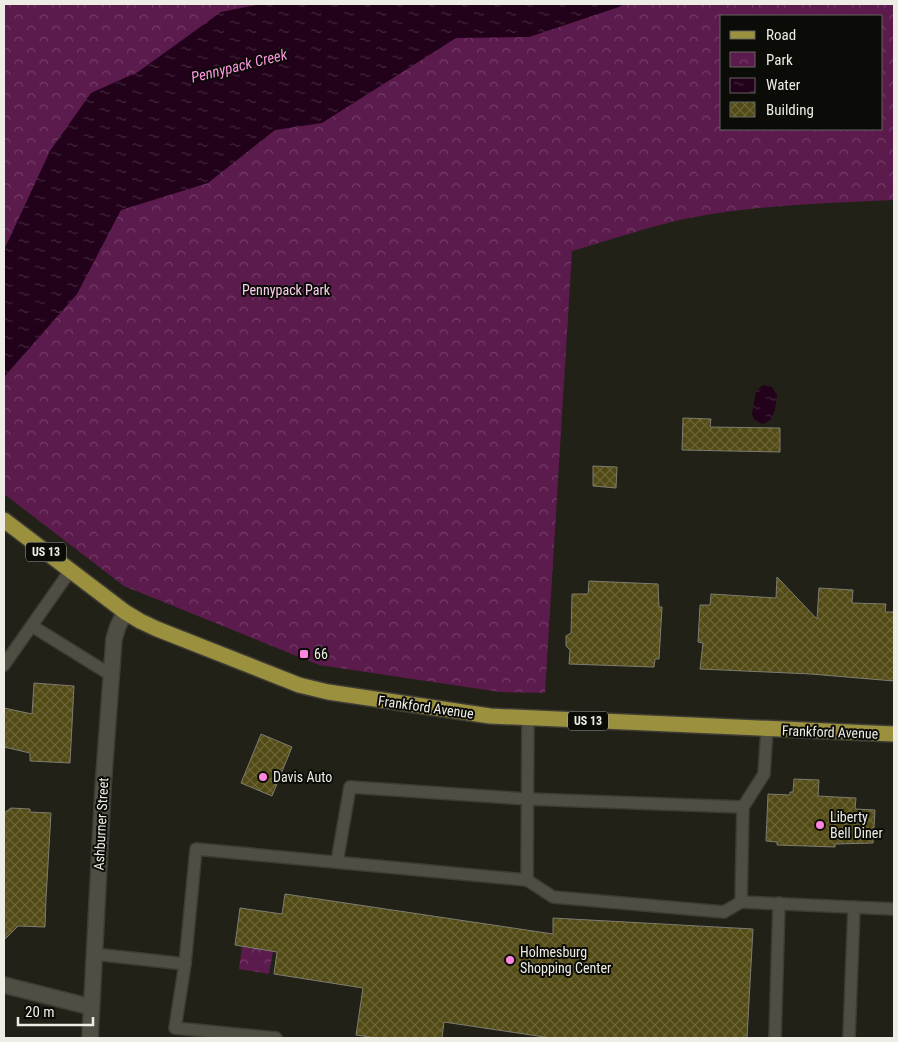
<svg xmlns="http://www.w3.org/2000/svg" width="898" height="1042" font-family="'Roboto Condensed',sans-serif">
  <defs>
    <pattern id="park-crowns" width="20" height="18" patternUnits="userSpaceOnUse" patternTransform="scale(1.25)"><rect width="20" height="18" fill="#5b1b4d"/><path d="M2 6a3 3 0 1 1 6 0M12 15a3 3 0 1 1 6 0" fill="none" stroke="#733c66"/></pattern>
    <pattern id="water-ripples" width="26" height="14" patternUnits="userSpaceOnUse" patternTransform="scale(1.25)"><rect width="26" height="14" fill="#22011a"/><path d="M2 4q2-2 4 0t4 0M15 11q2-2 4 0t4 0" fill="none" stroke="#42263b"/></pattern>
    <pattern id="building-cross-hatch" width="8" height="8" patternUnits="userSpaceOnUse" patternTransform="scale(1.25)"><rect width="8" height="8" fill="#524b15"/><path d="M0 0l8 8M0 8l8-8" fill="none" stroke="#6b6537"/></pattern>
  </defs>
  <rect width="100%" height="100%" fill="#222117"/>
  <g fill="url(#park-crowns)" fill-rule="evenodd">
    <path d="M4,4h890v196c-68,3 -137,5 -205,18 -39,8 -78,22 -117,33l-27,442 -45,-1 -181,-27 -195,-79 -120,-92zM722,16h160v113h-160z"/>
    <path d="M242,946l31,5 -4,23 -30,-5z"/>
  </g>
  <g fill="url(#water-ripples)">
    <path d="M261,4h363l-5,3 -90,30 -73,1 -134,85 -47,7 -67,53 -87,27 -44,84 -73,83v-127l46,-99 41,-58 47,-21 83,-60z"/>
    <path d="M763,385l9,2 5,8c-2,12 -1,26 -15,29l-8,-5 -2,-5 4,-23z"/>
  </g>
  <g fill="url(#building-cross-hatch)" stroke="#7e7c70">
    <path d="M683,418l28,1 -1,8 70,1v24l-98,-2z"/>
    <path d="M593,466l24,1 -1,21 -23,-2z"/>
    <path d="M777,577l40,42 2,-31 34,2 -1,13 34,1 -1,8h9v69l-83,-7 -111,-5 3,-26 -5,-1 2,-37h10l1,-11 65,4z"/>
    <path d="M589,581l69,3 1,23h3l-3,52h-4l-1,8 -85,-3 1,-14 -4,-4v-10l5,-3 1,-39h16z"/>
    <path d="M34,683l40,3 -4,77 -40,-2v-8l-26,-6v-39l28,6z"/>
    <path d="M261,734l31,13 -20,49 -31,-13z"/>
    <path d="M794,779l25,1 -1,16 38,2 -1,11 20,1 -2,33 -38,1v3l-58,-2v-3l-11,-1 2,-47 22,1v-3h3z"/>
    <path d="M11,808l19,1v3l21,1 -5,86 -1,28 -27,-1 -14,14v-127z"/>
    <path d="M285,894l268,40v-16l200,11 -6,109h-196l-107,-16 -2,16h-65l-21,-3 7,-47 -89,-14 3,-22 -42,-7 5,-37 42,6z"/>
  </g>
  <g fill="none" stroke-linecap="round" stroke-linejoin="round">
    <defs>
      <g id="lane">
        <path d="M32,626l79,49"/>
        <path d="M4,665l66,-94"/>
        <path d="M743,807l21,-33 3,-45"/>
        <path d="M337,862l13,-75 178,12 215,8 -2,95 153,7"/>
        <path d="M527,880l26,17 171,15 17,-10"/>
        <path d="M94,954l91,10 -10,64 101,10"/>
        <path d="M185,964l11,-115 331,31 1,-161"/>
        <path d="M775,1038l4,-135"/>
        <path d="M849,1038l5,-131"/>
      </g>
      <g id="street">
        <path d="M4,985l87,22"/>
        <path d="M90,1038l13,-250 11,-149 4,-13 7,-14"/>
      </g>
      <path id="primary" d="M4,520l121,92 15,9 17,8 142,56 29,7 162,24 404,18"/>
    </defs>
    <use href="#lane" stroke="#3e3c35" stroke-width="14"/>
    <use href="#street" stroke="#3e3c35" stroke-width="18"/>
    <use href="#primary" stroke="#3e3c35" stroke-width="18"/>
    <use href="#lane" stroke="#504e43" stroke-width="11"/>
    <use href="#street" stroke="#504e43" stroke-width="15"/>
    <use href="#primary" stroke="#9b903e" stroke-width="15"/>
  </g>
  <g fill="#fe85df" stroke="#0b0b07" stroke-width="2">
    <rect x="299" y="649" width="10" height="10" rx="2.5"/>
    <circle cx="263" cy="777" r="5"/>
    <circle cx="820" cy="825" r="5"/>
    <circle cx="510" cy="960" r="5"/>
  </g>
  <g text-anchor="middle" stroke-width="4" stroke-linejoin="round" paint-order="stroke">
    <g fill="#0b0b07" stroke="#a9a8a2" stroke-width="1">
      <rect x="26" y="542.5" width="40" height="19" rx="4"/>
      <rect x="568" y="711.5" width="40" height="19" rx="4"/>
    </g>
    <g font-size="12" font-weight="bold" fill="#edece5">
      <text x="46" y="556">US 13</text>
      <text x="588" y="725">US 13</text>
    </g>
    <g font-size="14" fill="#facfec" stroke="#0b0b07">
      <text x="286" y="295">Pennypack Park</text>
    </g>
    <g font-size="14" fill="#edece5" stroke="#0b0b07" text-anchor="start">
      <text x="314" y="659">66</text>
      <text x="273" y="782">Davis Auto</text>
      <text x="830" y="822">Liberty<tspan x="830" dy="16">Bell Diner</tspan></text>
      <text x="520" y="957">Holmesburg<tspan x="520" dy="16">Shopping Center</tspan></text>
    </g>
    <g font-size="14" fill="#edece5" stroke="#0b0b07">
      <text transform="translate(426 707) rotate(8)" y="5">Frankford Avenue</text>
      <text transform="translate(830 732) rotate(2)" y="5">Frankford Avenue</text>
      <text transform="translate(101 824) rotate(-87)" y="5">Ashburner Street</text>
    </g>
    <g font-size="15" font-style="italic" fill="#fc96e0" stroke="#0b0b07">
      <text transform="translate(239 66) rotate(-14)" y="5">Pennypack Creek</text>
    </g>
  </g>
  <rect width="898" height="1042" fill="none" stroke="#edece5" stroke-width="10"/>
  <rect x="720" y="15" width="162" height="115" fill="#0b0b07" stroke="#656560"/>
  <rect x="730" y="31" width="25" height="8" fill="#9b903e" stroke="#656560"/>
  <text x="766" y="40" font-size="15" fill="#edece5">Road</text>
  <rect x="730" y="52" width="25" height="15" fill="url(#park-crowns)" stroke="#656560"/>
  <text x="766" y="65" font-size="15" fill="#edece5">Park</text>
  <rect x="730" y="78" width="25" height="15" fill="url(#water-ripples)" stroke="#656560"/>
  <text x="766" y="90" font-size="15" fill="#edece5">Water</text>
  <rect x="730" y="102" width="25" height="15" fill="url(#building-cross-hatch)" stroke="#656560"/>
  <text x="766" y="115" font-size="15" fill="#edece5">Building</text>
  <path d="M18 1017v8h75v-8" fill="none" stroke="#edece5" stroke-width="2.5"/>
  <text x="25" y="1017" font-size="15" fill="#edece5" stroke="#0b0b07" stroke-width="4" paint-order="stroke">20 m</text>
</svg>
